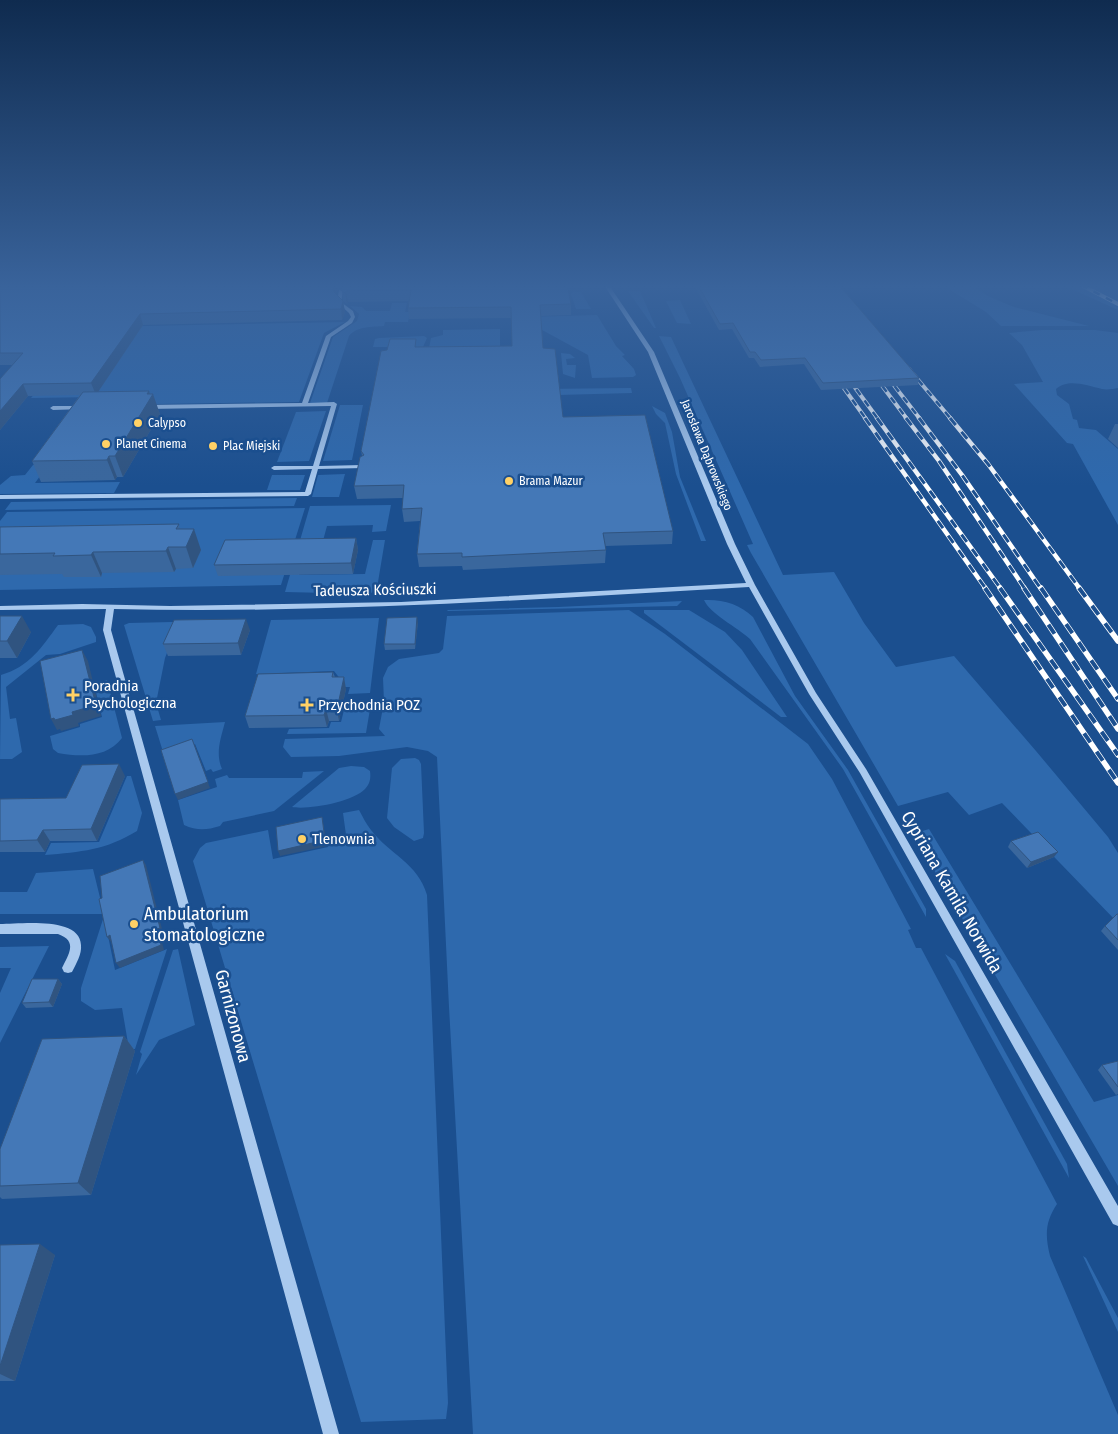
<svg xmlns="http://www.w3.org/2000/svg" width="1118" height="1434" font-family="'Fira Sans Condensed',sans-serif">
  <rect width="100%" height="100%" fill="#1b4f8f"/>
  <g fill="#2e69ad">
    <path d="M942,285h28l20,12 24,10 75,19h-88l-15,-14z"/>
    <path d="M1063,285h55v25z"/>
    <path d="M628,291h12l16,37h-2z"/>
    <path d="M573,292h8l10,17h-15l-5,-15z"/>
    <path d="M680,300l11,24 -14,-1 -11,-22z"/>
    <path d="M392,303h15l-2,9h5l-2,10h-23l-1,4c-12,1 -27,0 -35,10l-22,67h-17l23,-66 24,-16 2,-7 -9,-8 12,1 4,4h24z"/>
    <path d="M597,315l19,31 9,9 -3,1 12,13 2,6 -3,2 -41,1 -4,-23 -55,-30 -6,-8z"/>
    <path d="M345,322l-21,11 -25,69 -208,3 6,-8 -66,1 50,-62 14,-9z"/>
    <path d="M500,329v19h-71l2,-10 12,-3v-5z"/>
    <path d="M1042,330h53l23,3v55c-5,1 -11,2 -16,1 -15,-3 -33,-11 -46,0l1,6 12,9 4,15 4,1 2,8 17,2 22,19v76l-45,-81 -6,-1 -53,-59 29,-2 -21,-37 -13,-12z"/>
    <path d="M424,336l3,2 -4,9h-50l2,-8 4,-1z"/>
    <path d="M659,336l12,1 112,238 51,-3 30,51 32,44 58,-11 82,95 72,86 10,16v70l-116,-120 -33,12 -21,-23 -50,14 -147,-253 -4,-8 6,-1 -73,-166z"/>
    <path d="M561,353l9,1 5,4 -9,1 1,6h9l-1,13 -12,-4z"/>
    <path d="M631,388l1,5 -74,2 -18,-6z"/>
    <path d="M340,405h23l-11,55 -29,1z"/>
    <path d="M652,406l13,7 7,19 8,45 26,64h-5l-25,-67 -11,-51 -9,-9z"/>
    <path d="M326,411l-17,50 -32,1 19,-50z"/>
    <path d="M33,465h15l-13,18 85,-1 -6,11 -114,1v-9l11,-9 14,-1z"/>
    <path d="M345,474l-6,23h-27l6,-22z"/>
    <path d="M272,475h33l-5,15h-33z"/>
    <path d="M297,498l-3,8 -289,4 6,-8z"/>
    <path d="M391,505l-5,26 -14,1 1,-7 -46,1 -6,22 -15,1 -7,26 66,-1 8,-34h12l-8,48 -7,6 -85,-2 25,-86z"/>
    <path d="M305,508l-24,77 -281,5v-69l7,-9z"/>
    <path d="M704,600c18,-1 36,4 49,17l42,79 53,74 78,139v8l-83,-148 -93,-130c-13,-12 -40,-25 -46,-39z"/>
    <path d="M682,601l-5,5 -230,5 1,-1 110,-3z"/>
    <path d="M629,610l36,24 143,110 24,35 79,150 -3,1 8,18h5l136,256c-12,18 -12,31 -7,52l68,159v19h-645l-24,-427 -12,-250 -9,-6 -21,-4 -68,9 -48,1 -8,-10 2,-8 100,-3 -6,-7 5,-27 -1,-24 5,-11 11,-8 40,-6 4,-4 4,-33z"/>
    <path d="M644,610h45l36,22 17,18 45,67h-6l-137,-104z"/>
    <path d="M379,618l-9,75 -22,1 2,-7h-10l1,-7 -7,-9 -78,3 15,-54z"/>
    <path d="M216,621l-40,9 -11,28 -9,45 5,17 -8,1 -29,-96 5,-2z"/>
    <path d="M83,624l8,3 5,10v5l-36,12 -14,1 -40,32 4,32 6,-1 6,34 -10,7h-12l1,-84c28,-8 41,-28 57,-50z"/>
    <path d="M107,680l15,58c-15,20 -41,19 -64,15l-5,-4 -3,-13 30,-9v-3l22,-7 -8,-33z"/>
    <path d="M370,709l-4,24 -79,1 2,-5 40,-1 2,-6h10l3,-12z"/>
    <path d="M225,722c-4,16 -10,31 -3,47l-9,3 -2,-3 -5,2 -11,-27 -31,11 -9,-29z"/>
    <path d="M415,758l4,2 2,4 3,69 -1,5 -9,3 -20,-14 -7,-9 5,-50 9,-9z"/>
    <path d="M351,766l13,1 6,4c1,7 0,13 -5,18 -12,13 -57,21 -73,18l47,-39z"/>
    <path d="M324,771l-50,40 -51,11 -3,4c-13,4 -23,5 -36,-1l-6,-25 39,-13 -2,-8 12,-4 2,3h73l1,-6z"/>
    <path d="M127,776h4l11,37 -5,18c-31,19 -56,21 -92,24l6,-12 48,-1z"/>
    <path d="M359,810c4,7 7,14 12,20 18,24 47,33 56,65l21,508 -2,16 -85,3 -168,-561 7,-13 6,-5 62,-13 5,29 55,-12 -1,-8 19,-4 -3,-22z"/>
    <path d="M929,829l165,273 24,-7v91l-205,-352z"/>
    <path d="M93,869l11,45h-104v-22h27l9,-19z"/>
    <path d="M104,916l11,54 52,-21 -32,100h-6l-7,-41 -27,2 -14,-9v-13z"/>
    <path d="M49,946l-49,97v-50l11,-25h-11v-21z"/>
    <path d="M178,949l17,76 -36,15 -23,35 6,-21 -2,-2 33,-102z"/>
    <path d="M945,954l10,7 112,203 2,14z"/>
    <path d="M1083,1256l3,2 32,60v14z"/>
  </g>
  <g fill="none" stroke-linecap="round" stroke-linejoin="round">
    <g fill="#a9c9ee" fill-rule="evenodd">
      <path d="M604,285h5l45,67 81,192 20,41 61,108 50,76 252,437v20l-5,-2 -253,-451 -51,-79 -60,-107c-212,12 -424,27 -635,22l-3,21 228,804h-16l-220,-804 3,-21 -106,1v-4l82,-2 88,2 231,-4 345,-19 -19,-39 -79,-192z"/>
      <path d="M339,290l4,1 -2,11 12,9 2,6 -3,6 -21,14 -23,66 26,-1 3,2 -18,62 43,-1 2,1v2l-46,1 -7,25 -3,2 -308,3v-4l305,-3 7,-23 -38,1 -3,-2 3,-2h39l18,-60 -185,3 -3,-2 3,-2 156,-2 24,-67 22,-15 3,-4 -2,-4 -12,-11z"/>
      <path d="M81,406l2,1v2l-30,1 -3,-2 3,-2z"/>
      <path d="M0,924c20,0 80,-8 81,21 1,9 -5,19 -9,27l-4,1 -4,-1 -2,-4c7,-14 16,-27 -4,-34h-58z"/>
    </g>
    <defs>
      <g id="rail-far2">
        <path d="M1081,285l37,19"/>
        <path d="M909,369l42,50"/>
        <path d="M874,375l33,44"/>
        <path d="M886,375l34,44"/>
        <path d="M836,377l30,42"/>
        <path d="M848,378l30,41"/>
      </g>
      <g id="rail-far1">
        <path d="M865,418l121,171"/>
        <path d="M877,418l124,171"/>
        <path d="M906,418l33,43 86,128"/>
        <path d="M919,418l43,57 79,114"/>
        <path d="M950,418l38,46 92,125"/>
      </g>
      <g id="rail">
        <path d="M985,588l133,195"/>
        <path d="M1000,588l118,167"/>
        <path d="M1024,588l94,141"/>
        <path d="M1041,588l77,111"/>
        <path d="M1079,588l39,53"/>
      </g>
    </defs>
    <use href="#rail-far2" stroke="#fff" stroke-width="4"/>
    <use href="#rail-far1" stroke="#fff" stroke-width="4.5"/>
    <use href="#rail" stroke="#fff" stroke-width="5.5"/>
    <use href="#rail-far2" stroke="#1b4f8f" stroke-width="2.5" stroke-dasharray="7" stroke-linecap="butt"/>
    <use href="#rail-far1" stroke="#1b4f8f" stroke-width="3" stroke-dasharray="9" stroke-linecap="butt"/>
    <use href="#rail" stroke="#1b4f8f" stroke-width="4" stroke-dasharray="11" stroke-linecap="butt"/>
  </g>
  <g fill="#3a679d" fill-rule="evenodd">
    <path d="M0,285h567l4,19v11l-30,1 2,32 20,69 110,114 -1,13 -67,2 1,4 -1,13 -142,7 -1,-4 -43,1 -2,-13 3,-33 -16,1 -2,-13 1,-11 -46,1 -3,-13 8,-30 -1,-5 26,-101 30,-3 95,-1v-28l-103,1 -1,-11 1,-7 -61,1 -1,2 -4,-3 2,11 -3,8 -199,5 -45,67 52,2 10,20 -37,63h-6l-2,3 -74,2 -9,-21 48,-66 -52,1 -28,34v-51l13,-14h-13zM339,288l3,1 1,12 -7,-7 1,-4z"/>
    <path d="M694,285h145l80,93 -1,7 -97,5 -17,-26 -44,3 -6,-9h-5l-17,-29 -13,1z"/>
    <path d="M1115,424h3v24l-10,-9z"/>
    <path d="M179,524l1,5 21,21 -8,18 -17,1 -2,3 -72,1 -1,4h-37l-2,-3 -62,1v-48z"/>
    <path d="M356,538l2,12 -5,24 -135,2 -4,-11z"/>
    <path d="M0,616l31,16 -14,26h-17z"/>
    <path d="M418,622l-3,27 -30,1 -1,-6z"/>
    <path d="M250,630l-9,25 -73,1 -5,-12z"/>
    <path d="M333,672l2,5 11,12 -7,32h-10l-2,6 -78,1 -4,-12z"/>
    <path d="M125,776l-28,65h-47l-5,11h-45v-53l66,-1z"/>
    <path d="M1011,841l43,16 -27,11 -19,-21z"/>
    <path d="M1118,914v36l-17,-19 4,-5z"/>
    <path d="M58,979l4,5 -9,23 -27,1 -4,-5z"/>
    <path d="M124,1036l11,15 -44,144 -89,4 -2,-2v-48z"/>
    <path d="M1118,1061v33l-2,1 -18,-25 4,-5z"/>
    <path d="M0,1245l55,10 -40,126h-15z"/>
  </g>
  <g fill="#305480">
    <path d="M334,285h5v3l-2,2 -2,12 -2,-11z"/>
    <path d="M346,291l2,11 -1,2 -2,-11z"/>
    <path d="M343,301l2,11 -3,8 -1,-11z"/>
    <path d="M140,314l3,11 -47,70 -5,-12z"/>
    <path d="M23,384l5,12 -28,34v-19z"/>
    <path d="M149,391l2,7 2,-4 7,20 -37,63 -8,-21z"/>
    <path d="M109,456l8,21 -2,3 -8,-20z"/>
    <path d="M194,529l7,21 -8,18 -7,-21z"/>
    <path d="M356,538l2,12 -5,24 -2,-11z"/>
    <path d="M168,547l8,22 -2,3 -8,-21z"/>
    <path d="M93,552l9,21 -1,4 -10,-22z"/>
    <path d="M22,616l9,16 -14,26 -10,-17z"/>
    <path d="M417,617l1,5 -3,27v-5z"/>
    <path d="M246,619l4,11 -9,25 -3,-12z"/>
    <path d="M82,650l6,11 13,55 -23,7 1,3 -18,5 -1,-2 -3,1 -6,-11 21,-7z"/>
    <path d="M344,677l2,12 -7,32 -2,-12z"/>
    <path d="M326,709l3,12 -2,6 -3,-12z"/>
    <path d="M195,745l15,43 -32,12 -3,-6z"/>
    <path d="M119,764l6,12 -28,65 -6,-12z"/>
    <path d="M322,817l1,6 4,23 -47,10 -2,-5z"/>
    <path d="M43,830l7,11 -5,11 -8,-12z"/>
    <path d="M1058,852l-4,5 -27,11 4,-6z"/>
    <path d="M143,860l3,5 17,68 -3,1 4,16 -44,18 -4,-5z"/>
    <path d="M110,935l4,6 -3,1 -4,-5z"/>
    <path d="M58,979l4,5 -9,23 -4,-5z"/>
    <path d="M124,1036l11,15 -44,144 -13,-12z"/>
    <path d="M40,1244l15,11 -40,126 -15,-7v-8z"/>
  </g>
  <g fill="#4478b7" stroke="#305480">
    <path d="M0,285h334l-1,6 10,10 -2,8 -201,5 -49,69 -68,1 -23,27v-32l23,-26h-23z"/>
    <path d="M342,285h225l4,19 -31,1 3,43 12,1 8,68 82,-2 28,116 -70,2 3,17 -144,7v-4l-45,1 5,-46 -20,1 2,-24 -50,1 6,-29 4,-2 -3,-4 20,-100 6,-1 3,-11h26l-1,8 97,-1 -1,-39 -103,1 3,-18 -65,1 -1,2 -4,-3z"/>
    <path d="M698,285h141l80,93 -96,5 -18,-25 -44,2 -6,-8h-5l-17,-29 -13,1z"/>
    <path d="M149,391l-2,3h6l-38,62h-6l-2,4 -75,1 51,-69z"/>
    <path d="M179,524l-3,5h18l-8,18h-18l-2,4 -73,1 -2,3 -38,1 2,-3 -55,1v-27z"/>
    <path d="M356,538l-5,25 -137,2 11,-25z"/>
    <path d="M0,616h22l-15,25h-7z"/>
    <path d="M417,617l-2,27h-31l3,-26z"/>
    <path d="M246,619l-8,24 -75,1 11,-24z"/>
    <path d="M82,650l14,55 -24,7 1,3 -18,5 -1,-2 -3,1 -11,-58z"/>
    <path d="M333,672l-1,5h12l-7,32h-11l-2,6 -79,1 13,-42z"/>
    <path d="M192,739l16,43 -33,12 -14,-44z"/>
    <path d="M119,764l-28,65 -48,1 -6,10 -37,1v-42l66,-1 16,-33z"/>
    <path d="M322,817l3,23 -47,11 -2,-24z"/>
    <path d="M1038,832l20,20 -27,10 -20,-21z"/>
    <path d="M143,860l17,68 -3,1 4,16 -45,18 -6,-28 -3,2 -8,-38 3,-1 -2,-22z"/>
    <path d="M1117,914h1v26l-13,-14z"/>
    <path d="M32,979h26l-9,23 -27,1z"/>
    <path d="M124,1036l-46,147 -78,3v-37l42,-110z"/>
    <path d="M1118,1061v26l-16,-22z"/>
    <path d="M40,1244l-40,122v-121z"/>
  </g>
  <linearGradient id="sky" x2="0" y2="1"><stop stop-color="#0f2b4f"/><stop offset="0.59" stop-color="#39639b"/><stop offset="1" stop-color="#39639b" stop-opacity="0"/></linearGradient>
  <rect width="1118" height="486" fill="url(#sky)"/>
  <g fill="#ffd166" stroke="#1b4f8f" stroke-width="2">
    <circle cx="138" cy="423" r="5"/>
    <circle cx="106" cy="444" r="5"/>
    <circle cx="213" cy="446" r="5"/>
    <circle cx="509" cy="481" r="5"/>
    <path d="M70.5 687.5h5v5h5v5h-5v5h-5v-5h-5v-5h5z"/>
    <path d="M304.5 697.5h5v5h5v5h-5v5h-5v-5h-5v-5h5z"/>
    <circle cx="302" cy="839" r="5"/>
    <circle cx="134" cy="924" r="5"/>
  </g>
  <g text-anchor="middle" stroke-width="5" stroke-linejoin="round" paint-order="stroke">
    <g font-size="12" fill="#fff" stroke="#1b4f8f" text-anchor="start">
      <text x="148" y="427">Calypso</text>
      <text x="116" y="448">Planet Cinema</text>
      <text x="223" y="450">Plac Miejski</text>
      <text x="519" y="485">Brama Mazur</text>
    </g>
    <g font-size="12" fill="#fff" stroke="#1b4f8f">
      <text transform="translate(707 455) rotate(68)" y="4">Jarosława Dąbrowskiego</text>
    </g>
    <g font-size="15" fill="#fff" stroke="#1b4f8f">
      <text transform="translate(375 590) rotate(-1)" y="5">Tadeusza Kościuszki</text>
    </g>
    <g font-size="15" fill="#fff" stroke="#1b4f8f" text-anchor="start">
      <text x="84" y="691">Poradnia<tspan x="84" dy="17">Psychologiczna</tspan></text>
      <text x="318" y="710">Przychodnia POZ</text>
      <text x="312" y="844">Tlenownia</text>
    </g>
    <g font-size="18" fill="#fff" stroke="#1b4f8f">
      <text transform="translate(952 892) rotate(60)" y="6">Cypriana Kamila Norwida</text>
      <text transform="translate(233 1016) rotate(75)" y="6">Garnizonowa</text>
    </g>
    <g font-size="18" fill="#fff" stroke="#1b4f8f" text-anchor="start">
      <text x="144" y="920">Ambulatorium<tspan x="144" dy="21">stomatologiczne</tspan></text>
    </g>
  </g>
</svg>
